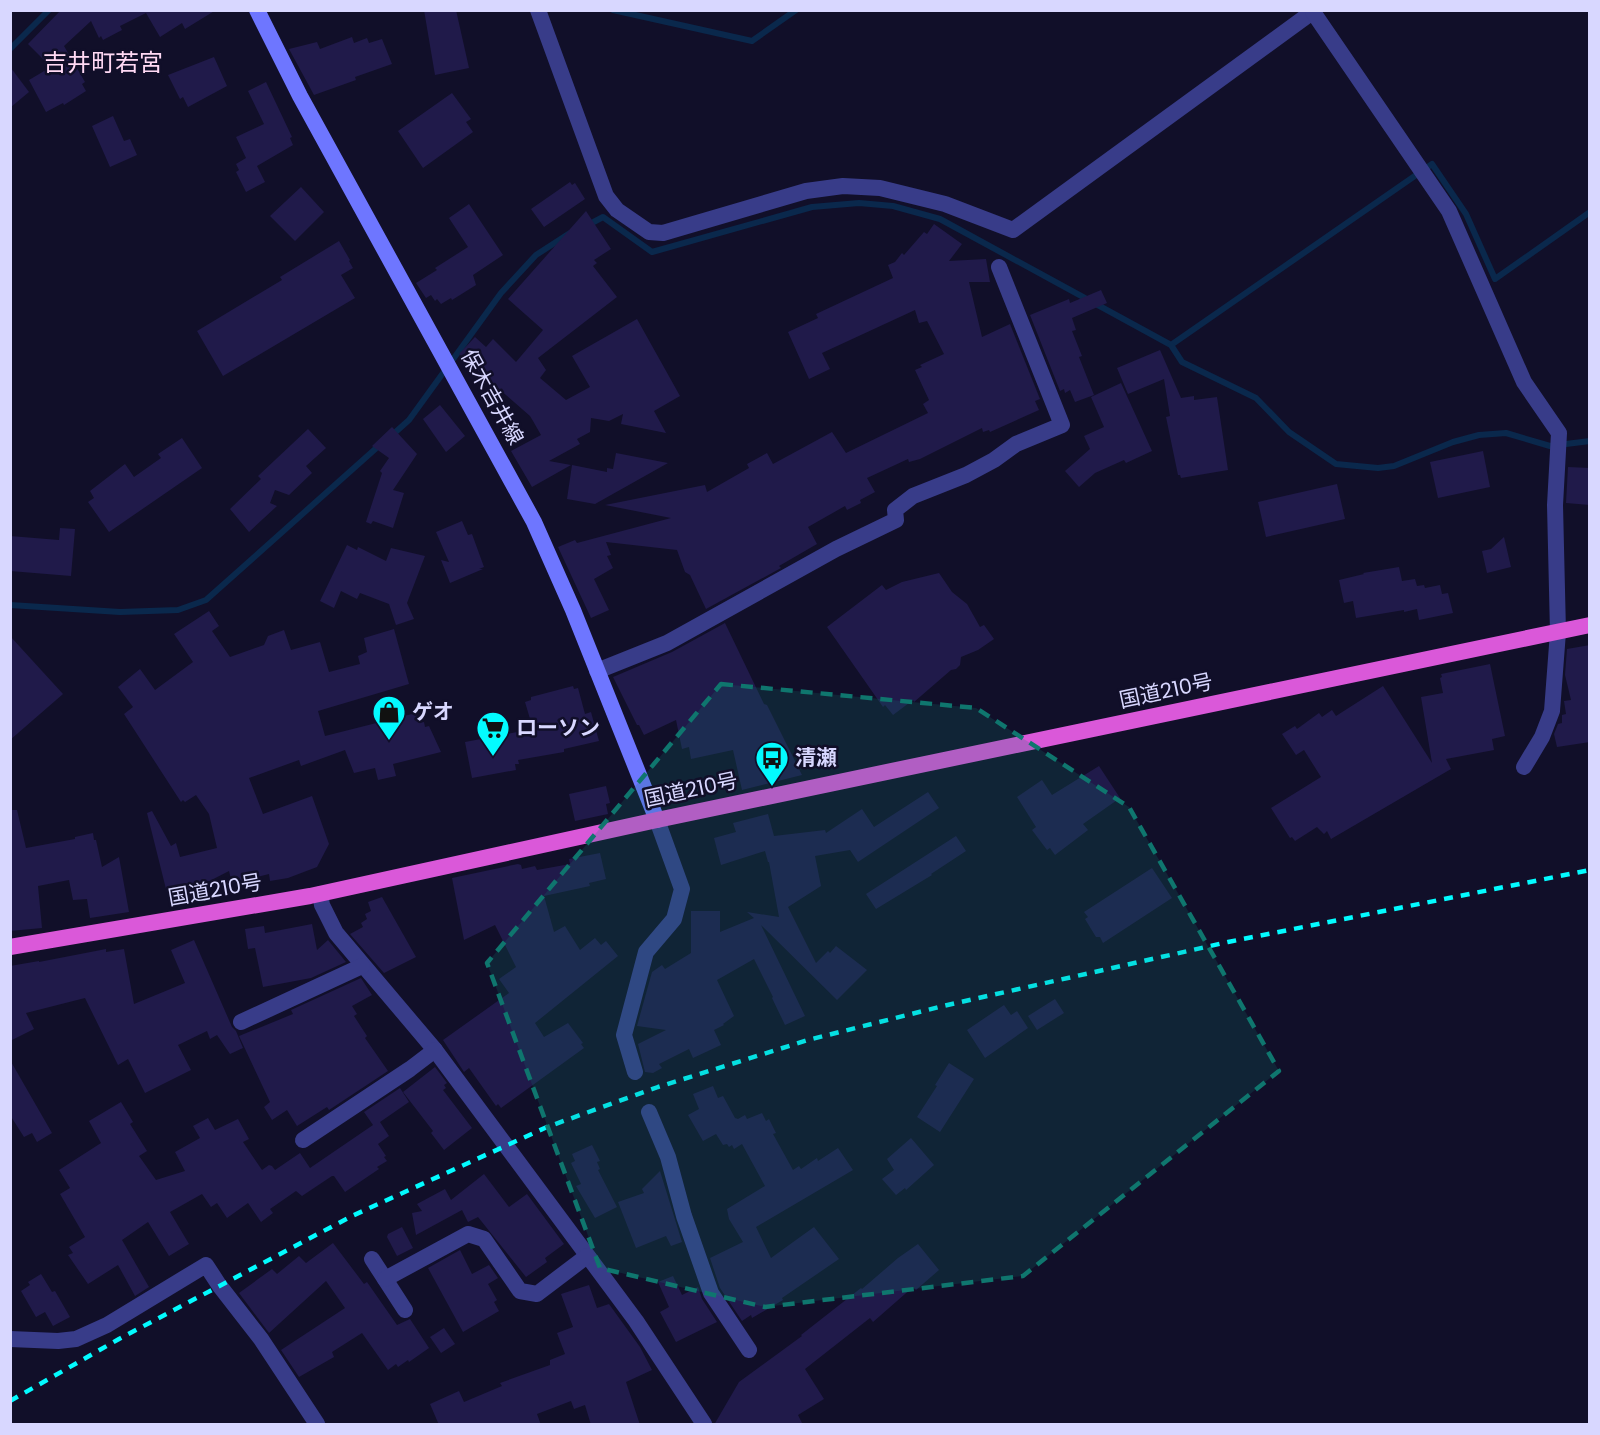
<svg xmlns="http://www.w3.org/2000/svg" width="1600" height="1435" font-family="Poppins,'Noto Sans JP',sans-serif">
  <rect width="100%" height="100%" fill="#110f29"/>
  <g fill="none" stroke-linecap="round" stroke-linejoin="round">
    <g stroke="#0a284c" stroke-width="6">
      <path d="M613,10l139,31 44,-31"/>
      <path d="M10,49l39,-39"/>
      <path d="M588,225l15,-8 49,35 160,-45 47,-4 34,3 47,13 231,126 261,-181 34,50 29,65 95,-67"/>
      <path d="M1171,345l11,17 74,36 33,34 47,32 42,4 16,-2 59,-24 26,-7 27,-2 44,13 40,-5"/>
      <path d="M390,437l19,-17 92,-127 35,-38 34,-22"/>
      <path d="M10,605l110,7 58,-2 28,-10 176,-157"/>
    </g>
  </g>
  <g fill="#201a4a">
    <path d="M61,10h155l-31,19 -3,-6 -22,14 -14,-24 -26,13 2,4 -19,10 -2,-4 -2,2 -8,-17 -27,25 21,36 -3,2 4,7 -22,14 -1,-2 -17,9 -17,-32 22,-13 -23,-23z"/>
    <path d="M424,10h32l13,58 -34,7z"/>
    <path d="M352,37l2,6 13,-5 2,5 13,-4 10,25 -37,13 1,3 -42,15 -25,-46 28,-7 3,7z"/>
    <path d="M214,57l13,29 -39,21 -5,-10 -3,2 -12,-24z"/>
    <path d="M11,68l18,24 -18,15z"/>
    <path d="M266,82l26,55 -2,1 3,7 -36,21 8,16 -19,10 -10,-20 3,-2 -3,-6 10,-6 -10,-21 28,-13 -16,-33z"/>
    <path d="M452,93l19,26 -5,3 7,10 -50,36 -25,-37z"/>
    <path d="M113,116l11,25 6,-2 7,16 -27,12 -18,-41z"/>
    <path d="M570,182l2,3 3,-2 10,16 -41,28 -13,-18z"/>
    <path d="M301,187l23,25 -29,29 -25,-25z"/>
    <path d="M469,204l34,51 -30,20 3,10 -24,15 -1,-2 -10,6 -4,-5 -2,2 -4,-6 -5,3 -10,-15 21,-13 -2,-2 33,-21 -19,-29z"/>
    <path d="M586,211l25,38 -17,11 3,3 -4,3 24,31 -79,61 8,12 -6,8 26,22 24,-13 -18,-31 65,-37 43,77 -26,15 12,22 -45,-9 2,-10 -14,7 -18,-3 -1,14 -13,7 3,5 -31,17 22,4 -39,22 -21,-36 30,-16 -8,-14 -3,-5 -71,-62 16,-17 11,10 7,-8 23,23 27,-32 -35,-31z"/>
    <path d="M934,224l28,20 -13,17 37,-2 4,23h-21l13,55 28,-13 30,75 -5,2 4,9 -49,22 -1,-2 -6,2 -1,-4 -62,31 -11,3 -1,-3 -41,19 8,14 -15,8 1,3 -14,7 -2,-4 -37,21 9,17 -38,22 2,2 -75,41 -16,-34 -5,-3 -8,-22 -71,-8 5,13 -4,1 6,12 -19,11 15,31 -18,8 -33,-71 17,-7 2,3 94,-25 -66,-13 100,-20 2,7 42,-24 -2,-4 20,-11 6,11 59,-32 14,21 82,-40 -5,-9 6,-4 -14,-30 7,-3 -2,-2 24,-11 -17,-33 -8,2 -4,-13 -93,43 8,16 -21,10 -21,-47 30,-14 -2,-4 77,-36 -5,-13 7,-3 7,-9 2,2 20,-23 3,2z"/>
    <path d="M339,241l11,19 -1,1 4,7 -12,7 14,23 -132,78 -26,-45 85,-51 -2,-3z"/>
    <path d="M1101,290l6,13 -35,15 4,12 -4,1 10,25 -3,1 15,38 -19,7 -5,-12 -5,3 -1,-4 -4,2 -30,-76 39,-16 1,4z"/>
    <path d="M1160,350l21,48 13,-2v4l23,-3 11,73 -47,8 -1,-3h-2l-12,-58 4,-1 -6,-37 -36,15 -11,-26z"/>
    <path d="M1121,383l31,68 -26,12 -2,-3 -29,13 -16,14 -14,-16 25,-22 -6,-13 20,-9 -13,-30z"/>
    <path d="M440,405l25,31 -19,16 -23,-33z"/>
    <path d="M392,427l25,27 -24,36 11,3 -11,35 -20,-7 -2,3 -5,-2 16,-49 -2,-2 9,-13 -17,-12z"/>
    <path d="M308,429l18,19 -20,18 6,7 -23,22 -14,-5 -5,13 7,3 -28,26 -19,-23 31,-30 -3,-3z"/>
    <path d="M182,438l20,30 -93,64 -21,-30 6,-4 -4,-7 35,-27 9,13 27,-19 -3,-4z"/>
    <path d="M1483,451l7,36 -52,11 -8,-36z"/>
    <path d="M616,453l52,10 -73,41 -28,-5 5,-34 35,7v-4l6,1z"/>
    <path d="M1568,467l22,1v37l-24,-2z"/>
    <path d="M1337,484l8,35 -79,18 -8,-35z"/>
    <path d="M462,521l6,14 4,-1 12,33 -5,2h4l-33,14 -9,-23 8,2 -13,-30z"/>
    <path d="M60,528l15,1 -4,47 -61,-5v-35l49,4z"/>
    <path d="M1504,537l7,30 -24,6 -5,-22 9,-2z"/>
    <path d="M347,545l10,5 1,-3 28,14 5,-13 34,8 -18,47 7,16 -18,6 -7,-21 -29,-11 -3,6 -16,-8 -7,17 -14,-7z"/>
    <path d="M1399,567l3,14 13,-2 2,7 7,-1 1,3 15,-3 2,9 6,-1 5,20 -34,7 -2,-11 -13,3v-2l-48,8 -3,-17 -9,2 -5,-23 25,-6 -1,-1z"/>
    <path d="M939,573l13,19 15,12 13,23 4,-2 10,14 -16,11 -17,7 -1,8 -4,4 -5,1 -37,32 -1,-2 -20,15 -8,-10 -2,2 -56,-80 55,-42 4,5 16,-8z"/>
    <path d="M209,611l10,15 -7,5 18,26 34,-12 4,-9 16,-6 7,20 29,-8 9,30 31,-8 -2,-8 9,-4 -3,-14 30,-9 15,55 -91,27 7,25 91,-23 3,10 5,-1 1,5 4,-1 12,26 -48,12 3,12 -18,4 -3,-12 -21,5 -9,-23 -44,16 -2,-6 -50,18 14,36 49,-18 17,48 -12,23 -29,11 -18,3 -1,-7 -37,9 -3,-12 -41,21 2,7 -20,6 -23,-92 5,-2 19,35 5,-3 4,14 37,-9 -8,-34 -13,-19 -11,7 -2,-2 -2,2 -57,-88 9,-7 -15,-20 22,-18 15,21 38,-28 -19,-28z"/>
    <path d="M725,623l39,81 3,1 35,70 -60,15 -9,-40 -42,9 -2,-12 -7,2 -6,-29 -32,15 -5,-10h-2l-24,-48 59,-25z"/>
    <path d="M10,636l53,58 -53,46z"/>
    <path d="M1590,645v97l-33,5 -3,-13 4,-10 4,-1v-8l4,-1 -2,-13 7,-1 -6,-25 2,-26z"/>
    <path d="M1490,664l15,72 -13,3 2,11 -48,9 5,10 -120,70 -4,-8 -3,3 -7,-7 -22,14 -3,-4 -2,1 -19,-30 50,-31 -17,-27 -8,5 -14,-21 13,-8 2,3 22,-16 3,4 10,-7 4,6 47,-30 49,77 -11,-66 22,-4 -3,-15 2,-1 -1,-3z"/>
    <path d="M573,686l1,3 4,-1 7,26 6,-2 8,29 -35,8v3l-46,8 1,4h-4l1,6 -44,8 -7,-36 68,-13 -8,-27 6,-2v-3z"/>
    <path d="M1099,766l21,32 -37,26 5,6 -33,25 -5,-7 -3,2 -15,-20 4,-3 -19,-30 25,-17 10,15z"/>
    <path d="M606,786l4,17 -4,1 2,10 -33,7 -6,-27z"/>
    <path d="M928,792l11,16 -81,54 -8,-12 -35,6 6,30 -33,21 28,56 12,-12 2,2 6,-7 31,24 -30,30 -76,-75 44,91 -20,9 -13,-27 1,-1 -19,-38 -37,21 17,36 -11,8 1,1 -10,5 7,15 -28,13 -4,-9 -30,15 3,4 -9,5 -8,-1 -7,-28 28,-14 -29,-4 15,-54 10,-7 3,4 26,-16v-42h29v21l34,-14 -7,-6 32,5 -10,-55h-1l-3,-11 -44,14 -7,-27 22,-6 -3,-9 35,-9 6,22 51,-6 1,3 36,-24 12,18z"/>
    <path d="M10,810h7l9,38 49,-9v-2l18,-4 1,7h2l6,27 17,-10 10,55 -39,6 -3,-19 -14,1 -4,-20 -31,6 4,42 -32,3z"/>
    <path d="M956,836l10,15 -35,23 1,1 -56,34 -10,-15z"/>
    <path d="M600,853l6,26 -17,4 1,3 -46,10 10,36 11,-6 15,24 15,-12 6,7 5,-4 12,15 -83,67 9,14 24,-14 15,20 -2,1 3,4 -83,60 -3,-4 -2,2 -27,-38 -5,4 -21,-32 66,-47 -10,-14 17,-12 -21,-42 -31,15 -12,-62 66,-14 3,1 1,4 13,-3 2,4 33,-6 -1,-5z"/>
    <path d="M1152,868l20,30 -69,45 -3,-6h-4l-11,-18 3,-2 -4,-5z"/>
    <path d="M382,897l34,60 -32,16 -34,-39 13,-7 -2,-4 6,-4 -2,-5 6,-3 -3,-9z"/>
    <path d="M312,924l5,26 11,-10 18,22 -35,16 -48,9 -8,-39 -7,1 -3,-20 19,-3 1,7z"/>
    <path d="M194,940l38,87 4,4 7,17 -13,6 -13,-19 -7,4 -3,-8 -29,14 13,25 -46,23 -17,-34 -10,6 -33,-67 -59,15 8,16 -24,12v-75l29,-5v1l67,-13v3l18,-3 10,55 51,-21 -14,-33z"/>
    <path d="M361,978l11,17 -20,11 5,8 -3,2 13,20 -2,2 23,33 -59,39 -2,-3 -30,19 -10,-16 -15,10 -8,-13 6,-5 -31,-66 54,-22 -2,-4z"/>
    <path d="M1055,999l9,14 -27,17 -9,-14z"/>
    <path d="M1004,1005l7,10 6,-4 11,17 -43,30 -18,-28z"/>
    <path d="M10,1060l42,73 -15,9 -5,-9 -8,4 -14,-22z"/>
    <path d="M949,1063l25,16 -34,53 -23,-15 20,-31 -2,-1z"/>
    <path d="M435,1067l12,16 -3,2 2,3 -3,2 29,38 -28,22 -13,-17 2,-2 -30,-39z"/>
    <path d="M713,1086l5,12 5,-2 12,22 3,1 7,-4 2,4 15,-6 4,8 3,-2 7,14 -3,1 20,36 6,-4 2,3 16,-11 1,3 20,-13 15,22 -97,57 15,31 43,-31 25,32 -57,39 1,2 -31,18 -1,-3 -9,6 -22,-33 -10,-30 33,-16 -14,-23 -2,-10 38,-23 -23,-42 -8,5 -2,-4 -3,2 -2,-3 -4,1 -7,-11 -13,7 -15,-26 11,-6 -6,-15z"/>
    <path d="M400,1088l9,14 -29,20 9,14 -11,8 8,12 -2,1 3,4 -10,6 2,2 -34,23 -11,-16h-2l-30,20 -6,-5 -26,18 3,4 -12,9 -13,-19 -21,15 -10,-15 -6,4 -9,-13 -32,18 19,32 -20,12 -21,-34 -26,18 27,47 -14,9 -17,-31 -30,19 -20,-29 5,-2 -4,-6 16,-10 -25,-43 10,-6 -11,-18 42,-27 -12,-22 32,-19 12,20 -3,2 17,27 -8,5 17,24 29,-9 -10,-19 25,-14 -7,-12 15,-8 7,12 23,-11 11,20 -6,3 19,28 7,-5 3,1 3,4 25,-17 10,15 63,-43 -9,-13z"/>
    <path d="M911,1138l23,27 -28,25 -1,-2 -9,7 -14,-16 12,-9 -7,-11z"/>
    <path d="M592,1145l8,16 -3,1 3,7 -2,1 19,37 -22,11 -19,-32 5,-2 -10,-21 4,-2 -3,-7z"/>
    <path d="M660,1171l22,71 -11,4 -5,-10 -30,12 -18,-46 26,-9 -2,-4z"/>
    <path d="M484,1174l25,33 18,-13 37,50 -19,14 2,4 -21,15 -48,-60 -10,5 -6,-12 -46,25 -4,-22 10,-2 -5,-7 28,-15 6,11z"/>
    <path d="M402,1227l11,21 -16,8 -10,-19 1,-3z"/>
    <path d="M333,1243l31,41 3,-2 30,43 13,-6 19,29 -20,14 -1,-2 -10,7 -2,-3 -8,6 -26,-37 -30,19 2,5 -35,20 -18,-27 64,-42 -19,-27 -57,52 -30,-40 33,-24 5,5 22,-18 7,7z"/>
    <path d="M918,1244l21,26 -23,20 -3,-3 -40,35 -3,-4 -65,51 19,30 -26,16 5,10h-89l25,-43 63,-46 -1,-1 60,-47 1,1 36,-31z"/>
    <path d="M460,1250l12,24 17,-9 9,13 -10,6 9,16 -3,2 5,9 -36,21 -35,-64z"/>
    <path d="M41,1274l11,18 3,-1 15,26 -17,9 -8,-14 -9,5 -15,-26 9,-6 -2,-3z"/>
    <path d="M673,1276l9,19 16,-8 4,12 15,23 -41,20 -16,-30 9,-5 -11,-25z"/>
    <path d="M589,1285l8,23 12,-4 31,43 12,23 -26,12 14,43h-49l-6,-20 -11,4 -3,-8 -34,13 4,11h-102l-9,-21 29,-13 5,11 38,-16 -2,-3 50,-18v-5l15,-6 -8,-21 16,-6 -12,-33z"/>
    <path d="M444,1328l11,16 -14,9 -11,-16z"/>
  </g>
  <g fill="none" stroke-linecap="round" stroke-linejoin="round">
    <g stroke="#383c89" stroke-width="16">
      <path d="M538,10l68,186 11,14 32,22 14,1 143,-42 37,-5 37,2 65,16 68,26 302,-220"/>
      <path d="M1313,12l136,199 75,171 35,51 -4,72 3,127 -6,79 -10,26 -18,30"/>
      <path d="M597,671l70,-28 169,-94 60,-29 -1,-10 18,-14 53,-21 28,-15 22,-16 46,-19 -63,-158"/>
      <path d="M320,894l2,11 14,28 99,117 201,271 68,103"/>
      <path d="M241,1022l121,-56"/>
      <path d="M635,1072l-11,-37 22,-83 28,-33 8,-30 -25,-69"/>
      <path d="M649,1112l19,45 16,59 27,77 38,57"/>
      <path d="M303,1140l107,-71 25,-19"/>
      <path d="M372,1259l33,51"/>
      <path d="M385,1279l83,-45 16,5 36,52 17,3 50,-38"/>
      <path d="M10,1339l48,2 18,-2 31,-14 99,-60 13,20 42,54 56,85"/>
    </g>
    <path stroke="#6e76ff" stroke-width="16" d="M257,10l43,86 234,426 39,88 84,210"/>
    <path stroke="#da58d9" stroke-width="16" d="M10,947l300,-51 347,-76 933,-195"/>
    <path stroke="#03fbff" stroke-width="4.5" stroke-dasharray="9 8" stroke-linecap="butt" d="M10,1401l109,-62 233,-123 195,-89 111,-40 150,-47 135,-34 285,-64 362,-72"/>
  </g>
  <path fill="#0f766e" fill-opacity="0.2" stroke="#0f766e" stroke-width="4.5" stroke-dasharray="12 8" stroke-linejoin="round" d="M721,684l255,24 153,99 150,264 -256,205 -258,31 -165,-39 -113,-305z"/>
  <defs>
    <symbol id="shop-pin" viewBox="-11 -11 22 30"><path d="M0 17L-7.5 6A9.5 9.5 0 1 1 7.5 6Z" fill="#03fbff" stroke="#110f29"/><path d="M-5-2.5h2.3a2.7 3.5 0 0 1 5.4 0H5L5.5 6h-11ZM-1.5-2.5h3a1.5 2.3 0 0 0-3 0Z" fill="#111"/></symbol>
    <symbol id="supermarket-pin" viewBox="-11 -11 22 30"><path d="M0 17L-7.5 6A9.5 9.5 0 1 1 7.5 6Z" fill="#03fbff" stroke="#110f29"/><path d="M-6-5.5h2.5l.6 2H6L4.5 2H-2.5L-4.4-4H-6ZM-1.5 3.2a1.3 1.3 0 1 0 .1 0ZM3 3.2a1.3 1.3 0 1 0 .1 0Z" fill="#111"/></symbol>
    <symbol id="bus-pin" viewBox="-11 -11 22 30"><path d="M0 17L-7.5 6A9.5 9.5 0 1 1 7.5 6Z" fill="#03fbff" stroke="#110f29"/><path d="M-5-6H5V4H4V6H2V4H-2V6H-4V4H-5ZM-3.5-4V0h7V-4ZM-3.5 1.2v1.5H-2V1.2ZM2 1.2v1.5H3.5V1.2Z" fill="#111"/></symbol>
  </defs>
  <g fill-rule="evenodd">
    <use href="#shop-pin" x="370" y="693" width="38" height="52"/>
    <use href="#supermarket-pin" x="474" y="709" width="38" height="52"/>
    <use href="#bus-pin" x="753" y="739" width="38" height="52"/>
  </g>
  <g text-anchor="middle" stroke-width="5" stroke-linejoin="round" paint-order="stroke">
    <g font-size="21" fill="#d8d7ff" stroke="#110f29">
      <text transform="translate(492 397) rotate(61)" y="7">保木吉井線</text>
      <text transform="translate(1166 691) rotate(-12)" y="7">国道210号</text>
      <text transform="translate(691 790) rotate(-12)" y="7">国道210号</text>
      <text transform="translate(215 890) rotate(-10)" y="7">国道210号</text>
    </g>
    <g font-size="21" font-weight="bold" fill="#d8d7ff" stroke="#110f29" text-anchor="start">
      <text x="412" y="719">ゲオ</text>
      <text x="516" y="735">ローソン</text>
      <text x="795" y="765">清瀬</text>
    </g>
    <g font-size="24" fill="#ffd9f4" stroke="#110f29">
      <text x="103" y="71">吉井町若宮</text>
    </g>
  </g>
  <rect width="1600" height="1435" fill="none" stroke="#d8d7ff" stroke-width="24"/>
</svg>
